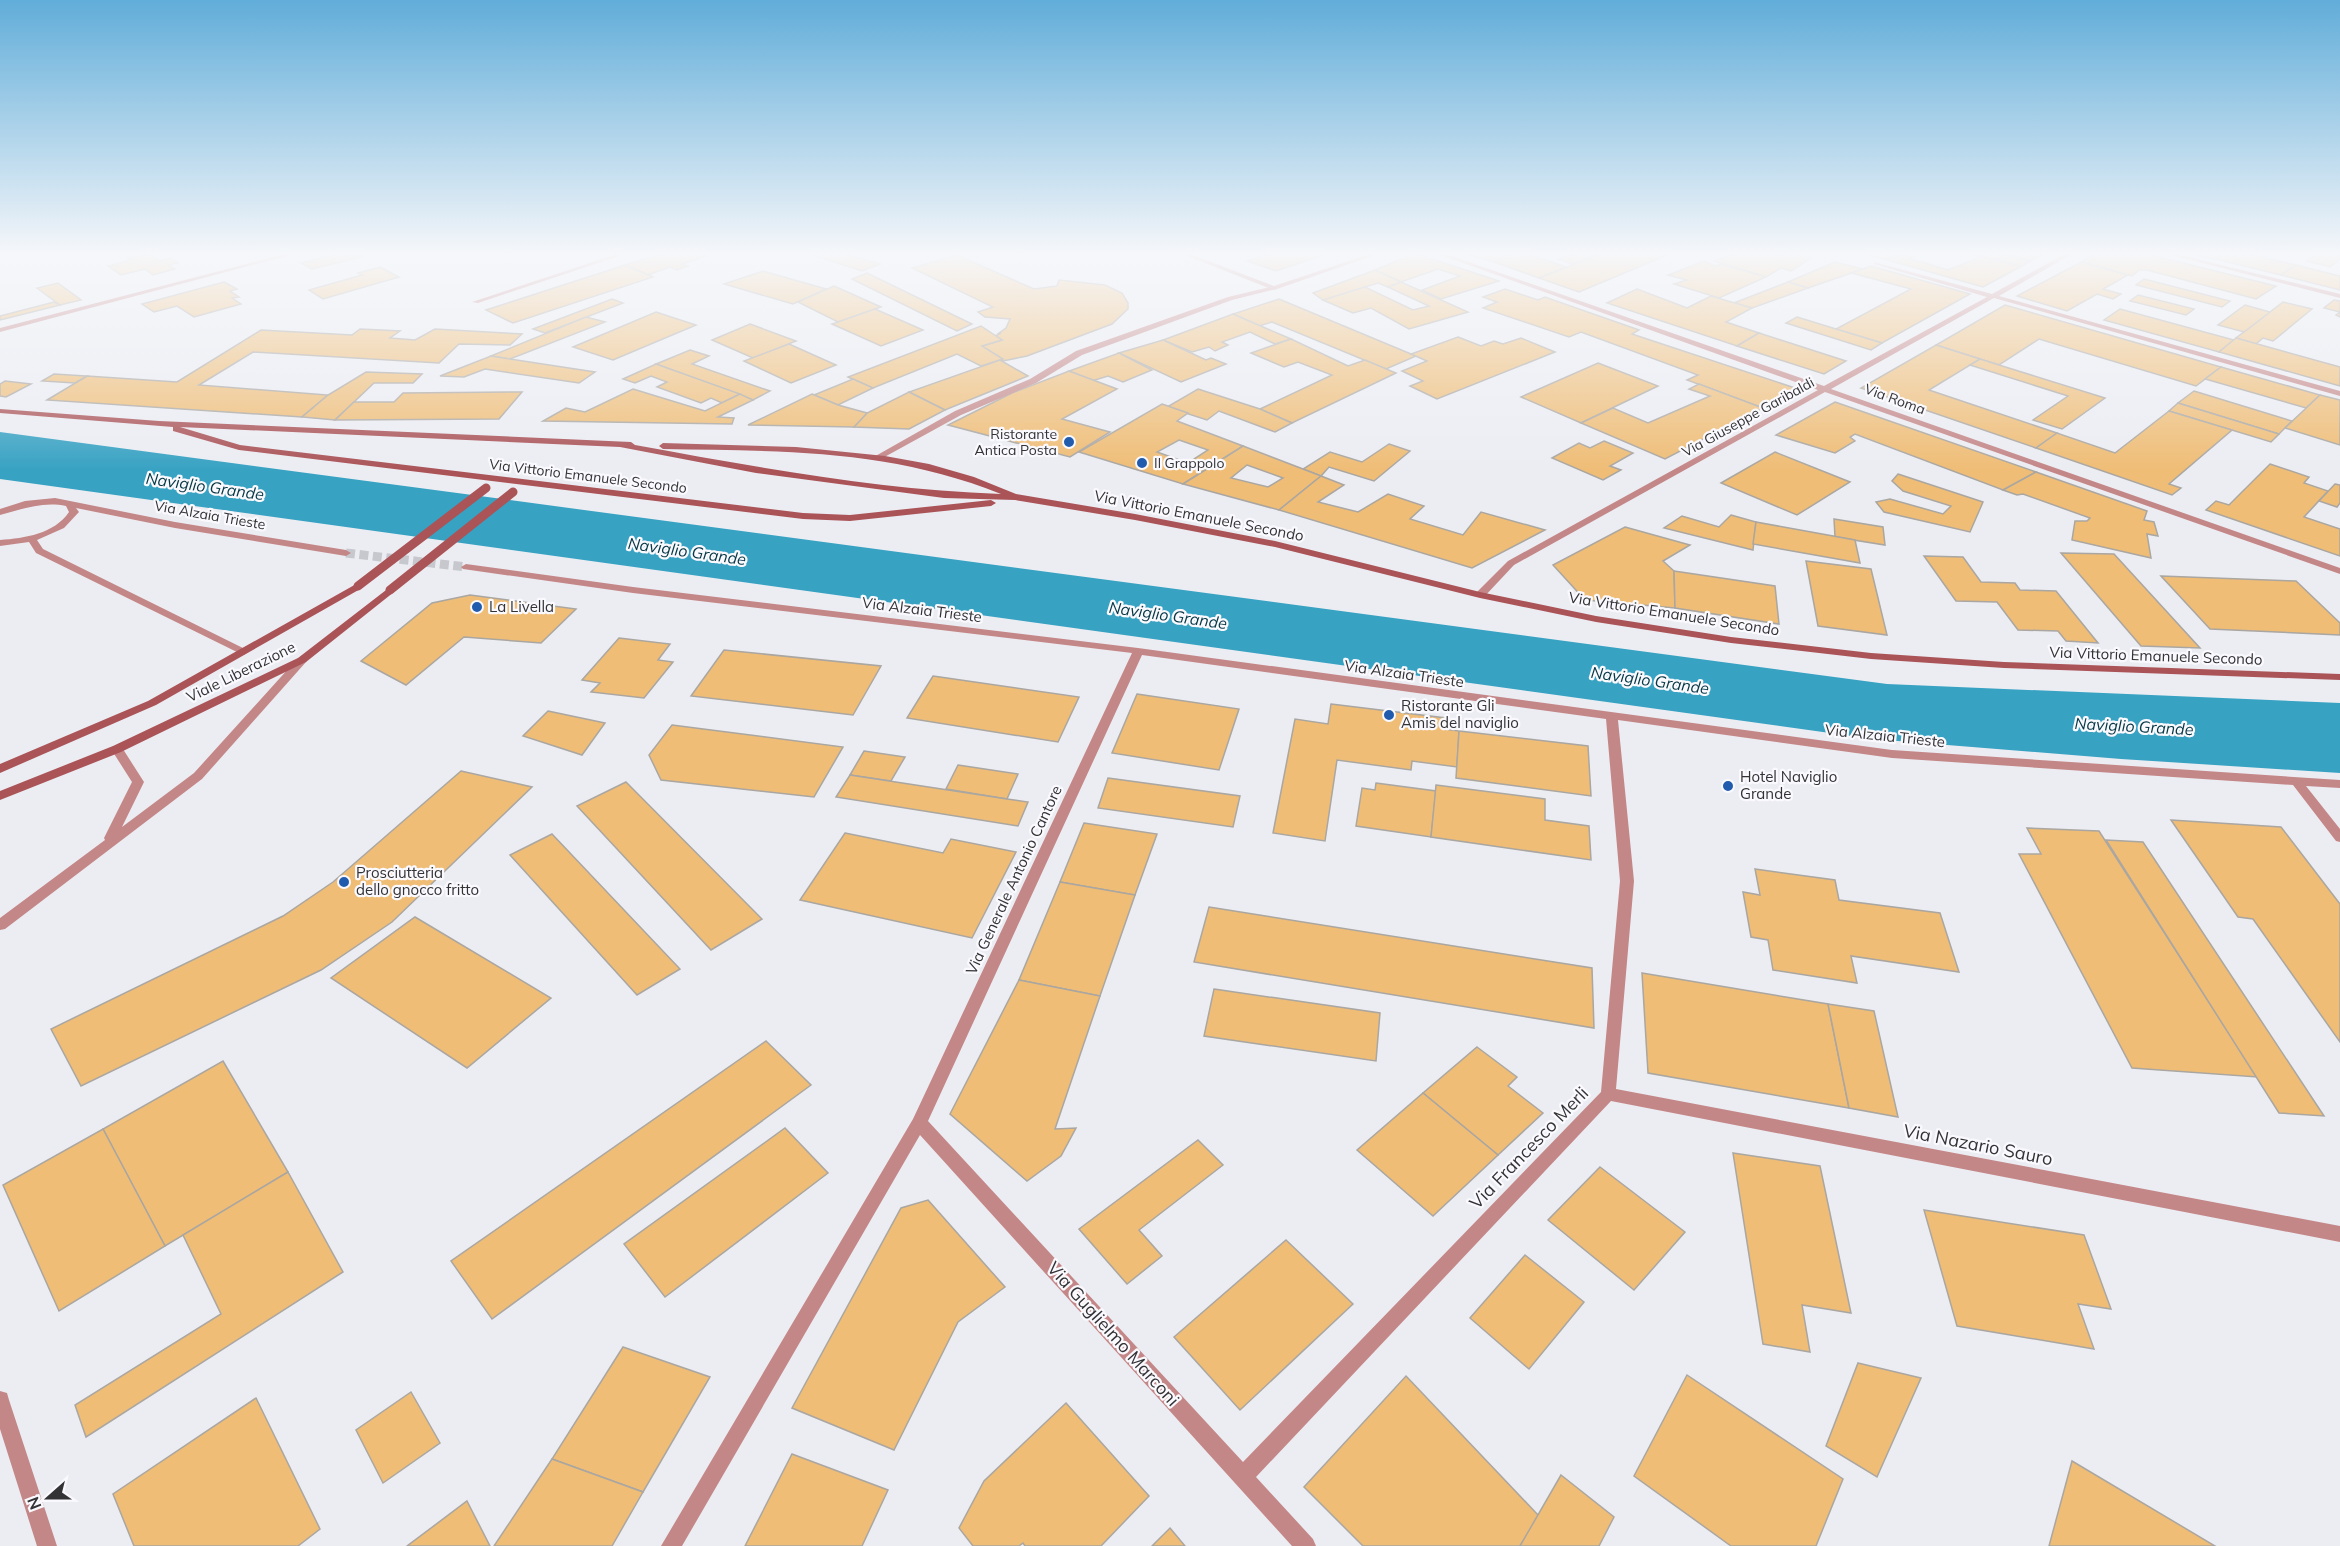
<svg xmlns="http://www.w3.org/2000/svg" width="2340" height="1546" font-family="Mulish,sans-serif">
  <rect width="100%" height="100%" fill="#ecedf3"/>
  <path fill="#38a2c3" d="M0,432l1887,252 453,19v70l-219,-14 -248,-20 -1873,-260z"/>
  <g fill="#efbd76" stroke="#aaa6a1" stroke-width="1.5" fill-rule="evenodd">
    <path d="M150,254l10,7 11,-3 7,5 -9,2 6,4 -22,6 -8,-6 -24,6 -13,-9 23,-6 -4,-2z"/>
    <path d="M337,254l28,2 -53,13 -11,-6z"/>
    <path d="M662,254h37l7,2 -24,8 6,2 -11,4 -7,-3 -22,8 -23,-10z"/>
    <path d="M809,254h38l33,10 -18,7z"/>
    <path d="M1268,254h59l-51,17 -29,-10z"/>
    <path d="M1413,254h4l82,27 -58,18 -19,-9 38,-14 -22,-7 -37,13 -26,-12z"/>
    <path d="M1467,254h49l-22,8z"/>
    <path d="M1516,254h11l40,13 -28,11 -45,-16z"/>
    <path d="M1574,254h26l-27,10 -15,-5z"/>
    <path d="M1600,254h70l-91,38 -40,-14z"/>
    <path d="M1727,254h66l18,4 -20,13 -10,-3 -15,9 -52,-16 18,-6z"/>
    <path d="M1864,254h38l-18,5z"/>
    <path d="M1902,254l12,3 -6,1 40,12 34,-14 40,10 -39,21 -99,-28z"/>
    <path d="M1972,254h28l30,7 -8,5z"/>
    <path d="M2002,254h42l-14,7z"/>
    <path d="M2095,254h52l129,32 -20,13 -109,-29h-8l-7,6 -51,-14z"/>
    <path d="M2192,254h31l-8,5z"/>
    <path d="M2223,254h26l47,11 -15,10 -66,-16z"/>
    <path d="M2317,254h23v5l-10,8 -23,-6z"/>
    <path d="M957,255l77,34 23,-3 2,-6 46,5 17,8 6,10v6l-16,15 -85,32 -24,5 -21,-15 20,-6 -7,-4 6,-3h-2l7,-5 4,-9 -25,-2 -7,-5 15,-5 -81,-39z"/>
    <path d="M1704,261l11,5 7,-2 44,13 -47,21 -45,-14 13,-4 -19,-5z"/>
    <path d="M1835,262l28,7 -55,19 -20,-6z"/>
    <path d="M2081,262l47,13 -25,14 18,5 -8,5 -16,-5 -30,17 -50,-15z"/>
    <path d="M625,265l28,12 -140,46 -27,-13z"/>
    <path d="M2296,265l44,11v14l-59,-15z"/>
    <path d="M1871,266l99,28 -88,49 -46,-14 75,-40 -60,-16z"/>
    <path d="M380,267l19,10 -76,22 -14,-9 53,-15 -4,-2z"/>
    <path d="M1375,270l26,12 -13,5 -10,-4 -55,17 -10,-7z"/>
    <path d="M763,271l63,18 -33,15 -69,-20z"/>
    <path d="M867,273l105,51 -15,7 -105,-52z"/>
    <path d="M2144,279l86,22 -8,6 -86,-22z"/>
    <path d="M224,282l13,7 -7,2 9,6 -7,1 9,6 -47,13 -17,-11 -23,6 -12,-8z"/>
    <path d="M1401,282l67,30 -59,17 -38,-21 -18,5 -30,-13 42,-13 48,23 16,-4 -41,-19z"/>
    <path d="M1788,282l20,6 -56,20 -18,-5z"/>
    <path d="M58,283l23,17 -21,5 -23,-17z"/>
    <path d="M834,286l47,21 -43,15 -40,-20z"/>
    <path d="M1505,289l33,11 7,-3 94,33 -7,4 166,55 -35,19 -76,-28 11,-5 -117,-43 -12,5 -86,-29 14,-6 -14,-5z"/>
    <path d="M1637,289l50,19 24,-12 41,12 -26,14 33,11 -22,13 -130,-43z"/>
    <path d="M2138,295l56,14 -8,6 -56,-14z"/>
    <path d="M612,299l11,4 -78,30 -12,-4z"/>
    <path d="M1279,299l132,55 5,2 -30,13 -114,-47 -13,4 -26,-12z"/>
    <path d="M2334,300l6,1v16l-4,-2 4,-3 -16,-4z"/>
    <path d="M54,302l6,3 -60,15v-4z"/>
    <path d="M2283,302l29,7 -39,32 -10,-3 -7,6 -20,-6z"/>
    <path d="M2005,305l216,62 -25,19 -157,-47 -40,26 -63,-20z"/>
    <path d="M2245,305l25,7 -26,20 -26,-7z"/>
    <path d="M875,309l48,21 -42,16 -49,-22z"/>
    <path d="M2120,309l114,31 -15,12 -115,-32z"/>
    <path d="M656,312l40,13 -83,35 -40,-13z"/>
    <path d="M1233,314l58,25 -16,5 -25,-12 -28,10 6,3 -13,6 -6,-4 -17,5 -29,-12z"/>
    <path d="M586,317l19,5 -95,37 -19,-3z"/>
    <path d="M1797,317l39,12 46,14 -11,7 -85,-27z"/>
    <path d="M750,324l46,17 -43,17 -41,-18z"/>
    <path d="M981,326l21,14 -20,6 21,13 -22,7 -24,-12 -84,34 -25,-11z"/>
    <path d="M360,329l40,2 -10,7 25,2 20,-11 87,5 -12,11 -51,-1 -20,19 -186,-11 -54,33 129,10 -26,22 -255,-17 40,-24 90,6 84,-52 91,5z"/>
    <path d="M1759,333l87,28 -22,13 -87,-28z"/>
    <path d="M1458,337l23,9 13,-5 9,3 18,-6 34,14 -118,47 -27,-13 13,-5 -21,-10 25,-10 -16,-7z"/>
    <path d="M2236,338l104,29v19l-121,-34z"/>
    <path d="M1291,339l57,27 17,-6 31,13 -104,50 -32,-14 72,-34 -34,-13 -14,5 -33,-14z"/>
    <path d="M1163,340l43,20 5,-2 15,6 -45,18 -62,-29z"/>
    <path d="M789,344l47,21 -45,18 -47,-22z"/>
    <path d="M1936,345l44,14 -51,31 128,43 -21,15 -175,-60z"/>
    <path d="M690,350l19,6 -17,8 78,27 -17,9 -97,-36z"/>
    <path d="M1119,353l33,17 -29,12 -15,-6 -16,5 -23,-10z"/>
    <path d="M491,356l19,3 85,13 -16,11 -94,-14 -21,8 -24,-1z"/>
    <path d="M1980,359l19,6 106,33 -43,31 -29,-9 35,-24 -98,-31z"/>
    <path d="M1000,360l28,16 -83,34 -36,-18z"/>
    <path d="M1598,363l60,23 -77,37 -60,-26z"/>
    <path d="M656,364l84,30 -18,9 -11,-5 -10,5 -44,-16 10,-5 -16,-6 -16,7 -12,-4z"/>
    <path d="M2221,367l99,28 -14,13 -101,-29z"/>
    <path d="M1069,371l48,18 -55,30 48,13 -40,25 -122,-32 64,-32z"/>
    <path d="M366,372l56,2 -9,9h-39l-39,37 -33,-3 26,-22z"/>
    <path d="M54,374l33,2 -12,7 -33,-2z"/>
    <path d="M853,379l20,9 -35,17 -24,-10z"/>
    <path d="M5,381l26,3 -25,13 -6,-1v-12z"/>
    <path d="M1699,384l64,24 -98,51 -84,-36 32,-15 35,15 62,-27 -21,-7z"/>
    <path d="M633,389l72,22 35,-17 13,6 -35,17 16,1 -2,6 -189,-3 23,-13 19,4z"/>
    <path d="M1198,389l62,20 32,14 -17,9 -56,-21 -12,9 -40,-13z"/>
    <path d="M2194,391l98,30 -13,13 -101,-31z"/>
    <path d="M522,392l-23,27 -164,1 19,-18h40l9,-9z"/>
    <path d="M909,392l36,18 -36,19 -55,-2 13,-14z"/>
    <path d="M812,394l26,11 29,8 -13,14 -106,-2z"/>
    <path d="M2320,395l20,5v45l-55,-17z"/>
    <path d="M1835,402l201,70 -33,18 -148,-56 -5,3 5,4 -20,12 -59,-18z"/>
    <path d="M2178,403l101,31 -8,8 -102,-31z"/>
    <path d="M1162,404l26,9 -11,8 66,25 -60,38 -104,-32zM1179,440l29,10 -20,13 -31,-11z"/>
    <path d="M2169,411l63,19 -63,54 12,4 -9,7 -136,-47 21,-15 58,20z"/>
    <path d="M1604,441l29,12 -23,13 11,4 -18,10 -51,-22 27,-15 11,5z"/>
    <path d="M1389,444l21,7 -36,30 -45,-14 -8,9 -18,-7 27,-17 32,10z"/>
    <path d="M1243,446l60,23 18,7 -42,34 -96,-26zM1247,465l36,13 -15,9 -37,-9z"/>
    <path d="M1775,452l75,30 -53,33 -76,-32z"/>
    <path d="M2270,464l39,13 -5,6 24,8 -24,26 36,12v27l-134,-46 10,-9 13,4z"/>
    <path d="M2036,472l111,39 -3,9 10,2 4,14 -11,-2 4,24 -79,-18 3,-19h12l3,-3 -67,-24 -6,1 -14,-5z"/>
    <path d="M1898,474l85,28 -13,30 -86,-20 -8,-10 14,-3 53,15 8,-8 -48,-15 -11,-10z"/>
    <path d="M1321,476l23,9 -26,17 40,10 30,-18 36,12 -14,13 53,16 18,-23 64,18 -73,38 -193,-58z"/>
    <path d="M2335,484l5,1v18l-3,4 -18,-6z"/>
    <path d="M1731,515l25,7 -3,28 -89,-22 18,-12 37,11z"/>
    <path d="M1834,519l49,8 2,18 -50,-8z"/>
    <path d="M1756,522l99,18 5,23 -107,-19z"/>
    <path d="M1625,527l65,18 -27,16 11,10 1,37 -90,-8 -32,-35z"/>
    <path d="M2061,553l53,1 86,94 -59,-2z"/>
    <path d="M1924,556l39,1 18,25 34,1 5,7 36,1 42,52 -32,-2 -8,-10 -40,-1 -21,-28 -41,-1z"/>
    <path d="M1806,561l65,8 16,66 -69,-9z"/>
    <path d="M1674,571l101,15 4,38 -104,-16z"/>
    <path d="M2161,576l135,5 44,42v12l-130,-6z"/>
    <path d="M470,595l106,14 -35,34 -77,-6 -58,48 -45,-24 71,-58z"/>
    <path d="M619,638l51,6 -12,16 15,2 -29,36 -53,-6 9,-9 -18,-3z"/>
    <path d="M724,650l157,16 -28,49 -162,-19z"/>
    <path d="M933,676l146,21 -21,45 -151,-24z"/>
    <path d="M1137,694l102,15 -20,61 -107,-17z"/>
    <path d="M1331,704l115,14 -1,11 14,2 -2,36 -45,-6 -1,9 -74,-10 -12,81 -52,-8 22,-114 33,5z"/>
    <path d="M548,711l57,12 -23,32 -59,-19z"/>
    <path d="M672,725l171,22 -29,50 -153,-17 -12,-25z"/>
    <path d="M1459,731l129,15 3,50 -135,-18z"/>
    <path d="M864,751l41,6 -14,24 -41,-6z"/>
    <path d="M958,765l60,9 -11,25 -61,-10z"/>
    <path d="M461,771l71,16 -140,135 -71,48 -240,116 -30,-57 232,-113 50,-34z"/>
    <path d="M850,775l157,24 21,3 -10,24 -182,-29z"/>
    <path d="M1108,778l132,18 -7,31 -135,-19z"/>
    <path d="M626,782l136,137 -51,31 -134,-144z"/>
    <path d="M1376,783l60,8 -5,46 -75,-11 6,-38 13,2z"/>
    <path d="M1436,785l109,14v21l44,6 2,34 -160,-23z"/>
    <path d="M2171,820l110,7 59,77v138l-87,-123 -15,-2z"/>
    <path d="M1084,823l73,11 -22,61 -75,-13z"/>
    <path d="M2027,828l72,3 158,246 -125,-9 -113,-214h22z"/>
    <path d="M845,833l98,20 8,-14 65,13 -44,86 -172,-38z"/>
    <path d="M552,834l128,135 -43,26 -127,-140z"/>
    <path d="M2106,840l37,2 181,274 -45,-3z"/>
    <path d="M1755,869l80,11 4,20 101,13 19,59 -108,-16 6,27 -84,-13 -5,-30 -17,-3 -8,-45 17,3z"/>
    <path d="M1060,882l75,13 -35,101 -81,-16z"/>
    <path d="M1209,907l383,61 2,60 -400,-66z"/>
    <path d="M415,917l136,81 -84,70 -136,-90z"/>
    <path d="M1642,973l186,31 21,104 -201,-35z"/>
    <path d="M1019,980l81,16 -45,133 21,-1 -15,28 -34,25 -77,-67z"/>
    <path d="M1214,989l166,24 -4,48 -172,-25z"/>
    <path d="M1828,1004l46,7 24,106 -49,-9z"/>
    <path d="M766,1041l45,44 -319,234 -41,-58z"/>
    <path d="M1477,1047l40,30 -9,9 35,27 -45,42 -75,-62z"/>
    <path d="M223,1061l65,111 -123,74 -62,-117z"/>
    <path d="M1423,1093l75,62 -65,61 -76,-66z"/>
    <path d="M785,1128l43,45 -163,124 -41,-53z"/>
    <path d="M103,1129l62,117 -106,65 -56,-126z"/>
    <path d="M1198,1140l25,25 -84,65 23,26 -35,28 -48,-55z"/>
    <path d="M1733,1153l87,13 31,147 -49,-8 8,47 -47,-8z"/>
    <path d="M1600,1167l85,65 -51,58 -86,-70z"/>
    <path d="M288,1172l55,100 -257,165 -11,-32 146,-91 -38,-79z"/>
    <path d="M928,1200l77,87 -47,35 -64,128 -102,-42 109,-200z"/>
    <path d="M1924,1210l160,25 27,74 -33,-5 16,45 -137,-23z"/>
    <path d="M1286,1240l67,64 -113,106 -66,-73z"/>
    <path d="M1525,1255l59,47 -55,67 -59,-51z"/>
    <path d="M623,1347l87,30 -67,115 -91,-33z"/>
    <path d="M1858,1363l63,15 -44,99 -51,-31z"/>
    <path d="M1687,1375l156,104 -27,67h-85l-97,-70z"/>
    <path d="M1406,1376l133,140 -19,30h-157l-59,-59z"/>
    <path d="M411,1392l29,51 -57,40 -27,-53z"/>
    <path d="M256,1398l64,131 -22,17h-164l-21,-52z"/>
    <path d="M1066,1403l83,93 -48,50h-76l-2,-3 -4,3h-46l-14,-18 25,-47z"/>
    <path d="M792,1454l96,36 -26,56h-117z"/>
    <path d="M552,1459l91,33 -31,54h-118z"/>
    <path d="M2072,1461l143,85h-166z"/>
    <path d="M1561,1475l53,42 -15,29h-79z"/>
    <path d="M467,1501l23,45h-83z"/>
    <path d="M1170,1528l15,18h-33z"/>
  </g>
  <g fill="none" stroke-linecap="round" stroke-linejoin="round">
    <path stroke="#c7c8cd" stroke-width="9" stroke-dasharray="9 4.5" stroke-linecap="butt" d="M346,553l120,14"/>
    <path fill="#c48788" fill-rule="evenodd" d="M1274,286l3,2 -1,1 -44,11 -150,55 -46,28 -75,32 -82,45 -7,-2 83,-47 75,-32 46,-28 152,-54z"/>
    <g fill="#c48788" fill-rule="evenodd">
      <path d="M285,254h9l-294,78v-4z"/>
      <path d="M617,254h8l-147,49 -6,-1z"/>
      <path d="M1182,254h8l84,32 96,-32h8l-104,36z"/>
      <path d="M1438,254h8l378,132 163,-89 -113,-33v-2l118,32 73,-40h7l-73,42 341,95v5l-346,-98 -163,91 509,179v6l-515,-182 -311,173 -30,32h-8v-4l32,-32 310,-171z"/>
      <path d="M2167,254h9l164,40v4z"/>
      <path d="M55,498l120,24 171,28 5,3 -5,3 -171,-28 -99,-20 3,4 -15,16 -27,12 6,9 204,101 1,2 -5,3 -207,-102 -7,-11 -29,4v-6c25,-2 54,-6 69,-28l-3,-6c-23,-5 -44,3 -66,9v-6l25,-8z"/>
      <path d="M466,564l167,23 505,61 754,102 448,30v8l-34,-2 34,43v13l-4,-1 -43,-56 -401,-27 -274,-38 16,161 -18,208 724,137v16l-729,-141 -355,376 57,62 3,7h-24l-372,-411 -238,411h-21l252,-427 219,-466 -499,-60 -170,-24 -2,-2zM1142,655l464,64 14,162 -19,211 -358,370 -315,-341z"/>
      <path d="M302,657l4,1 1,2 -1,2 -104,117 -197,150 -5,1v-12l105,-78 -1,-2 28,-56 -21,-33 2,-3h8l23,36 -22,45 72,-54 104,-115z"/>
      <path d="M0,1391l7,2 2,7 48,146h-20l-37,-117z"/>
    </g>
    <g fill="#aa5458" fill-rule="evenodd">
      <path d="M0,409l159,12 472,21 4,3c121,22 243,45 366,49 -111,-45 -220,-43 -338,-45l-4,-3 4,-3 133,4 89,9 44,8 45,13 42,17 119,20 140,27 205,51 116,24 135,21 140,16 133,9 336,12v6l-336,-12 -133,-9 -140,-16 -135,-21 -116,-24 -205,-51 -140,-27 -120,-20 -71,-2 -188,-25 -136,-26 -440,-20 60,18 563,68 47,2 141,-15 5,3 -5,3 -141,15 -47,-2 -564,-69 -66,-19v-4l-173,-14z"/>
      <path d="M358,583l5,3 -1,2 -206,117 -156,68v-9l148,-63z"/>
      <path d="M390,587l4,1v4l-88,70 -185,90 -121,48v-9l113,-45 185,-88z"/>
    </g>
    <g stroke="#aa5458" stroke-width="9">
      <path d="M358,586l128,-98"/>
      <path d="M390,590l123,-98"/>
    </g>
  </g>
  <linearGradient id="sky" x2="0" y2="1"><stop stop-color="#61add9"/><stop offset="0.54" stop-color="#f6f7fa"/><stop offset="1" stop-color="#f6f7fa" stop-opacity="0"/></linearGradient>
  <rect width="2340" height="470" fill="url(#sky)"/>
  <g fill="#215bad" stroke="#fafafe" stroke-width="2">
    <circle cx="1069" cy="442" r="6"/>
    <circle cx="1142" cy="463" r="6"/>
    <circle cx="477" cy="607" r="6"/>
    <circle cx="1389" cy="715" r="6"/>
    <circle cx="1728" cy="786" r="6"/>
    <circle cx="344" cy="882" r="6"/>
  </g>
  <g text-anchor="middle" stroke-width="4.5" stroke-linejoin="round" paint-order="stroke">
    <g font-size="14" fill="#333336" stroke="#fafafe">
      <text transform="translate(1895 399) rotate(20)" y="5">Via Roma</text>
      <text transform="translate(1748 417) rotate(-29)" y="5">Via Giuseppe Garibaldi</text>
      <text transform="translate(588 476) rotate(7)" y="5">Via Vittorio Emanuele Secondo</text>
      <text transform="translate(210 515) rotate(10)" y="5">Via Alzaia Trieste</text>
    </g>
    <g font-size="14" fill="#333336" stroke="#fafafe" text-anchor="end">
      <text x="1057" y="439">Ristorante<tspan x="1057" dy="16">Antica Posta</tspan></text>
      <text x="1154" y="468" text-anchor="start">Il Grappolo</text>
    </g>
    <g font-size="15" fill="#333336" stroke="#fafafe">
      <text transform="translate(1199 516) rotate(11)" y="5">Via Vittorio Emanuele Secondo</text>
      <text transform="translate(922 610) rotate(7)" y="5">Via Alzaia Trieste</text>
      <text transform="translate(1674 614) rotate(9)" y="5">Via Vittorio Emanuele Secondo</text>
      <text transform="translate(2156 656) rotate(2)" y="5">Via Vittorio Emanuele Secondo</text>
      <text transform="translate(241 672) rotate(-26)" y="5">Viale Liberazione</text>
      <text transform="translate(1404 674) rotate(8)" y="5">Via Alzaia Trieste</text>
      <text transform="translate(1885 736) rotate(6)" y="5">Via Alzaia Trieste</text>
      <text transform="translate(1014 880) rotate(-65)" y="5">Via Generale Antonio Cantore</text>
    </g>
    <g font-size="15" fill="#333336" stroke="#fafafe" text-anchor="start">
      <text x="489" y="612">La Livella</text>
      <text x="1401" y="711">Ristorante Gli<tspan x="1401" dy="17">Amis del naviglio</tspan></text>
      <text x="1740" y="782">Hotel Naviglio<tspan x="1740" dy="17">Grande</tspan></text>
      <text x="356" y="878">Prosciutteria<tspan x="356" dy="17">dello gnocco fritto</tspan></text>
    </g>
    <g font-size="16" font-style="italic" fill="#063745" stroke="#fafafe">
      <text transform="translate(205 486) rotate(8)" y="6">Naviglio Grande</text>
      <text transform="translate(687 551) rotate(8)" y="6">Naviglio Grande</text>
      <text transform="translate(1168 615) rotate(8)" y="6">Naviglio Grande</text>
      <text transform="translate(1650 680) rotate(8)" y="6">Naviglio Grande</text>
      <text transform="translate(2134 726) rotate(3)" y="6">Naviglio Grande</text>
    </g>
    <g font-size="18" fill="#333336" stroke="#fafafe">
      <text transform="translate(1978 1145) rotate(11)" y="6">Via Nazario Sauro</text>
      <text transform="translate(1529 1148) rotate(-46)" y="6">Via Francesco Merli</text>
      <text transform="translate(1113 1334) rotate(48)" y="6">Via Guglielmo Marconi</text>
    </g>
  </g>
  <g transform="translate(48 1498) rotate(249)" stroke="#fafafe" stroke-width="4.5" paint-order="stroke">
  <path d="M0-4.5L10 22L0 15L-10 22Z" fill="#333336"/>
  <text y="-9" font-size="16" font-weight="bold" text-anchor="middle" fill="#333336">N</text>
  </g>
</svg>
